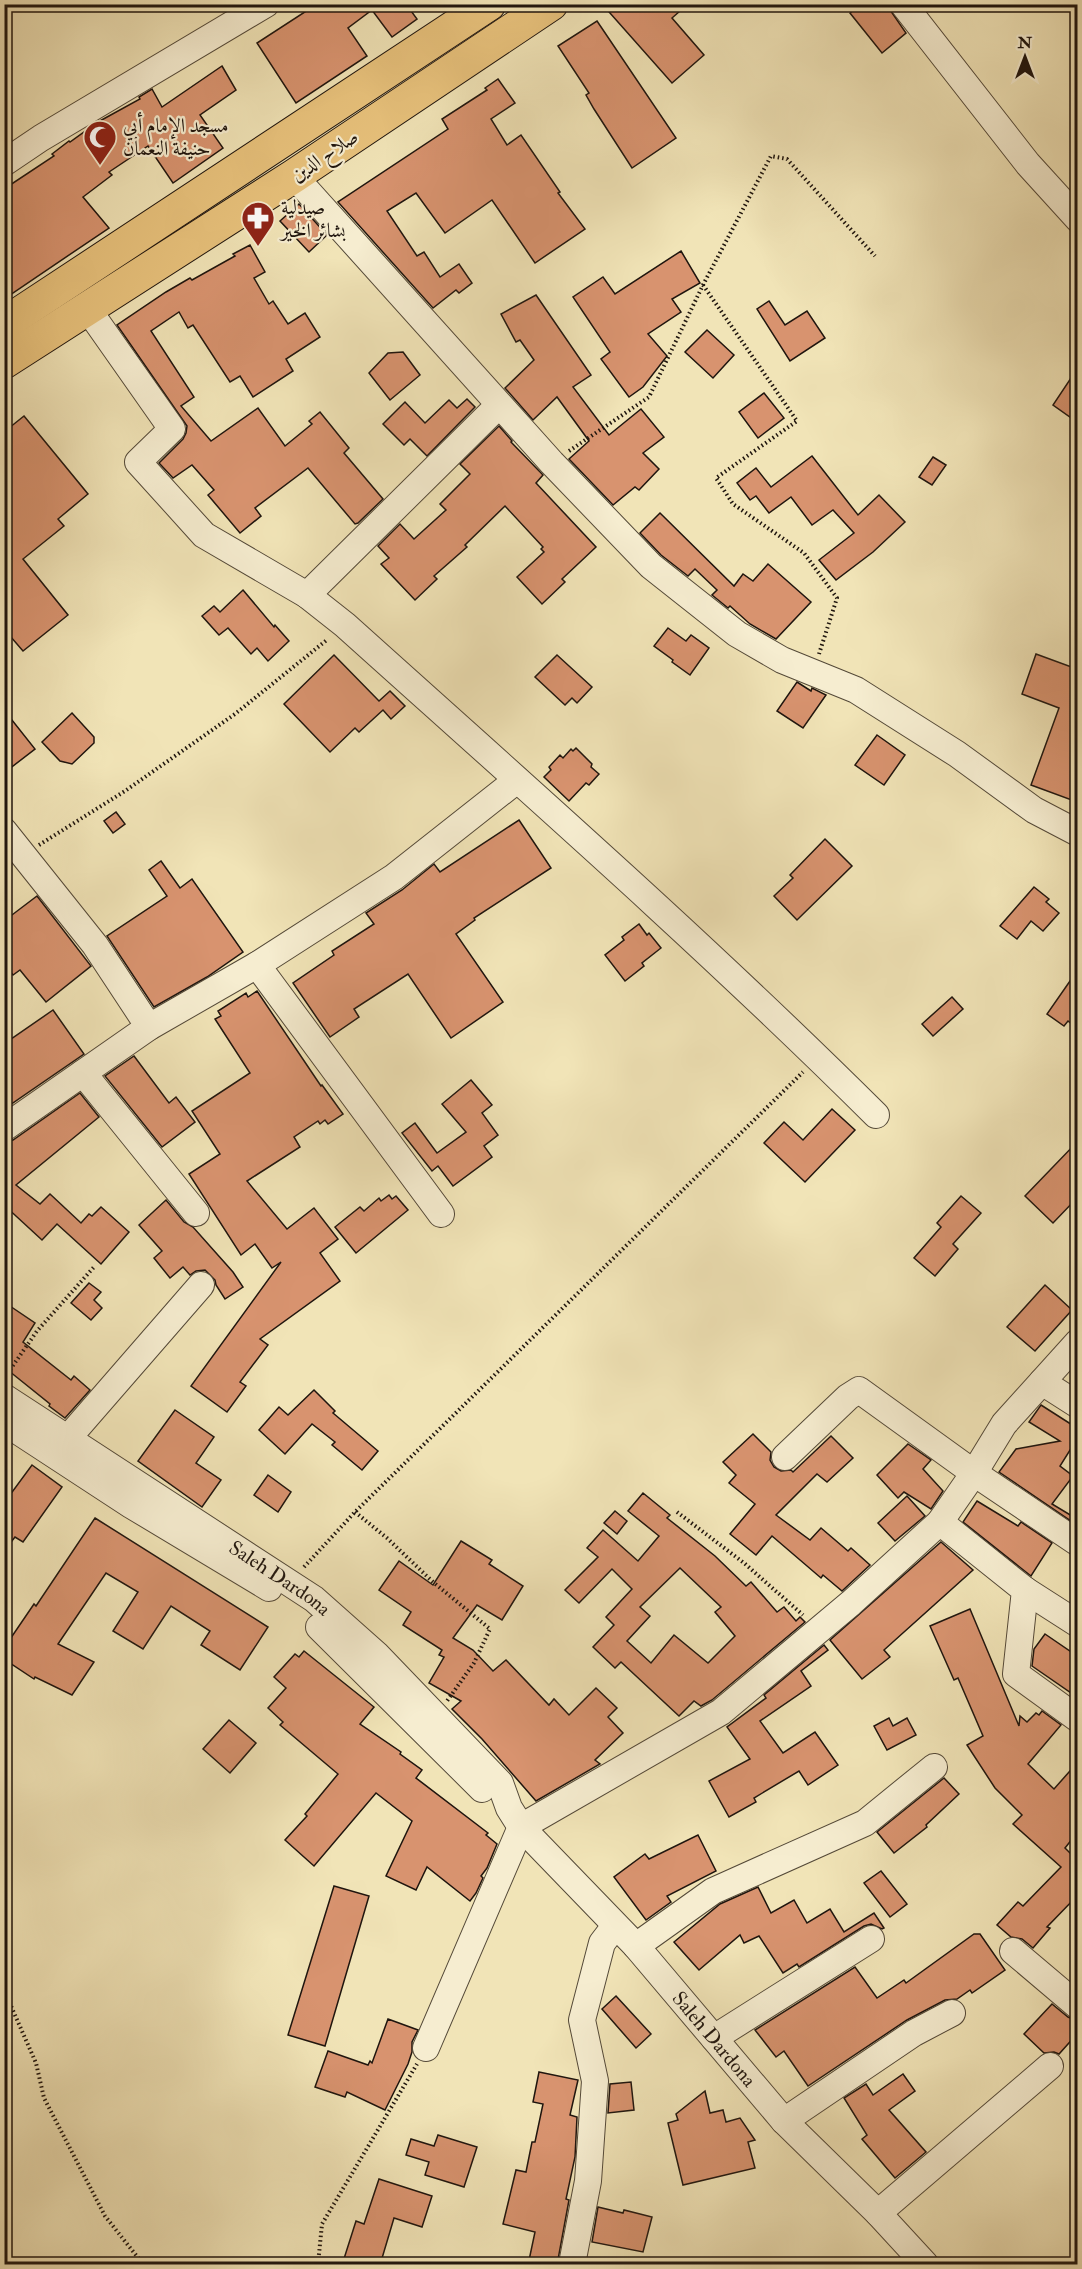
<svg xmlns="http://www.w3.org/2000/svg" width="1082" height="2269" font-family="'IM FELL Double Pica',Amiri,serif">
  <rect width="100%" height="100%" fill="#f1e4b7"/>
  <filter id="stains"><feTurbulence type="fractalNoise" baseFrequency=".00333" numOctaves="4"/><feColorMatrix values="0 0 0 0 .2 0 0 0 0 .09 0 0 0 0 .02 0 0 0 .5 -.17"/></filter>
  <radialGradient id="worn" r=".72"><stop offset=".6" stop-color="#630" stop-opacity="0"/><stop offset="1" stop-color="#630" stop-opacity=".3"/></radialGradient>
  <g fill="#d8936f" stroke="#1f150e" stroke-width="1.5" fill-rule="evenodd">
    <path d="M317,4h89l11,15 -25,18 -20,-27 -24,18 19,28 -71,47 -39,-60z"/>
    <path d="M602,4h86l-16,14 32,37 -32,28z"/>
    <path d="M861,4h25l20,29 -24,20 -32,-40z"/>
    <path d="M597,21l79,117 -44,30 -38,-59 -8,-14 3,-2 -31,-47z"/>
    <path d="M222,66l14,24 -36,25 23,33 -50,35 -25,-37 -39,26 3,3 -29,22 26,31 -105,71v-110l50,-33 -2,-2 17,-13 1,1 28,-20 42,-23 -1,-2 13,-8 10,18z"/>
    <path d="M498,79l17,24 -24,16 16,26 14,-10 39,57 -2,1 27,36 -50,34 -43,-63 -47,33 -29,-40 -29,18 30,45 7,-4 16,25 19,-13 13,19 -13,10 -3,-3 -23,18 -95,-106 110,-73 -6,-10 45,-29 -2,-2z"/>
    <path d="M299,204l28,31 -18,17 -29,-31z"/>
    <path d="M250,245l15,27 -11,6 15,26 4,-3 15,23 17,-11 15,24 -34,22 7,12 -40,26 -13,-21 -10,6 -37,-57 -5,3 -9,-16 -28,19 43,66 -13,9 30,35 47,-33 27,38 27,-22 -3,-3 11,-9 29,36 -5,5 39,46 -25,24 -3,1 -47,-56 -53,40 6,8 -21,17 -32,-38 6,-5 -22,-25 -19,13 -14,-15 24,-24 3,-6 1,-7 -70,-101 49,-33 24,-14 2,2 43,-24 -2,-2z"/>
    <path d="M681,251l19,32 -28,16 9,13 -33,22 19,22 -24,31 -14,10 -28,-38 9,-7 -37,-55 30,-20 12,17z"/>
    <path d="M536,295l55,80 -18,12 36,48 32,-26 23,28 -21,16 16,16 -20,21 -4,-3 -22,18 -44,-46 20,-18 -32,-44 -24,23 -28,-32 29,-28 -14,-20 -4,2 -15,-28z"/>
    <path d="M769,301l16,24 22,-14 18,27 -35,23 -33,-52z"/>
    <path d="M707,330l27,25 -21,23 -28,-26z"/>
    <path d="M403,352l17,23 -30,25 -21,-27 19,-20z"/>
    <path d="M1077,369v53l-24,-17z"/>
    <path d="M764,393l20,25 -26,20 -19,-26z"/>
    <path d="M467,399l8,8 -48,49 -17,-17 -6,6 -21,-21 22,-22 20,21 24,-23 8,8z"/>
    <path d="M24,416l64,78 -30,25 6,7 -41,33 45,56 -45,36 -19,-22v-197z"/>
    <path d="M499,426l13,15 -1,1 32,33 -7,8 60,64 -34,32 3,3 -23,22 -25,-27 27,-25 -3,-3 2,-2 -38,-41 -40,39 2,2 -33,29 3,3 -22,21 -34,-36 8,-6 -11,-12 22,-22 14,15 32,-29 -6,-6 30,-30 -10,-10z"/>
    <path d="M812,456l46,59 21,-20 26,27 -32,30 -37,28 -17,-20 35,-27 -21,-23 -21,15 -21,-28 -22,16 -13,-17 -6,4 -13,-17 19,-15 15,19z"/>
    <path d="M933,457l13,8 -14,20 -13,-8z"/>
    <path d="M660,513l74,73 9,-12 10,7 15,-17 43,38 -35,37 -26,-15 -20,-18 -2,2 -16,-13 5,-5 -22,-21 -7,7 -27,-21 -21,-22z"/>
    <path d="M243,590l31,37 1,-2 14,16 -21,20 -11,-13 -6,6 -23,-26 -9,7 -17,-19 12,-10 6,6z"/>
    <path d="M668,628l18,13 5,-6 18,13 -19,27 -18,-13 1,-2 -19,-14z"/>
    <path d="M1036,654l41,15v133l-46,-17 28,-77 -37,-14z"/>
    <path d="M334,655l45,46 11,-10 15,15 -14,13 -8,-9 -24,22 -4,-4 -25,24 -46,-48z"/>
    <path d="M557,655l35,32 -15,16 -5,-5 -7,7 -30,-28z"/>
    <path d="M797,682l14,9 1,-3 14,7 -23,33 -26,-17z"/>
    <path d="M4,710l31,39 -31,24z"/>
    <path d="M72,713l22,24v6l-22,21 -12,-3 -18,-19z"/>
    <path d="M877,735l28,20 -21,30 -29,-20z"/>
    <path d="M576,748l16,16 -1,3 8,7 -10,11 -3,-2 -17,18 -25,-24 7,-7 -2,-3 11,-12 3,3 8,-9 2,2z"/>
    <path d="M116,812l9,12 -12,9 -9,-12z"/>
    <path d="M519,820l32,48 -77,50 1,2 -19,14 47,68 -52,36 -43,-64 -54,35 5,8 -29,20 -37,-54 41,-28 -2,-4 42,-27 -8,-11 36,-23 32,-26 6,8z"/>
    <path d="M825,839l27,27 -55,54 -23,-24 19,-18 -3,-3z"/>
    <path d="M161,861l19,27 12,-9 51,73 -36,25 -53,30 -47,-71 60,-40 -18,-26z"/>
    <path d="M1034,887l15,12 -3,3 13,11 -16,18 -12,-10 -14,18 -17,-13z"/>
    <path d="M37,896l54,70 -45,36 -26,-32 -7,5 -9,-11v-43z"/>
    <path d="M639,924l8,11 2,-2 12,15 -19,15 2,3 -19,15 -20,-26 19,-15 -2,-3z"/>
    <path d="M1077,971v57l-9,-7 -4,5 -17,-12z"/>
    <path d="M257,991l64,95 1,-1 21,29 -15,10 -3,-4 -5,4 -2,-3 -24,16 6,10 -53,34 40,48 27,-21 24,31 -18,14 20,28 -80,58 8,6 -28,37 6,4 -19,26 -36,-26 90,-124 -9,6 -17,-24 -14,11 -52,-81 31,-20 -28,-43 58,-38 -35,-54 6,-3 -3,-5 28,-18 2,4z"/>
    <path d="M952,997l11,12 -30,27 -11,-12z"/>
    <path d="M53,1010l31,44 -80,55v-65z"/>
    <path d="M134,1056l35,47 7,-6 19,25 -33,25 -57,-71z"/>
    <path d="M471,1080l21,25 -10,8 16,22 -14,11 8,11 -39,29 -15,-20 -6,5 -30,-38 13,-10 22,30 29,-21 -24,-28z"/>
    <path d="M80,1093l19,24 -83,68 24,19 10,-10 31,29 8,-9 3,2 9,-9 28,25 -28,32 -44,-40 -15,16 -38,-35v-62l9,-3z"/>
    <path d="M832,1109l23,21 -50,52 -41,-39 20,-21 19,18z"/>
    <path d="M1077,1142v56l-24,25 -28,-27z"/>
    <path d="M389,1195l3,4 4,-3 12,14 -52,43 -21,-26 25,-20 4,4 15,-13 2,3z"/>
    <path d="M961,1196l20,17 -28,31 5,5 -23,27 -21,-18 27,-31 -4,-4z"/>
    <path d="M166,1200l18,22 9,5 40,45 10,15 -18,12 -9,-14 -1,-5 -10,-10 -9,1 -6,4 -7,-8 -13,11 -16,-20 8,-7 -23,-26z"/>
    <path d="M89,1283l12,9 -7,8 8,8 -11,12 -20,-17z"/>
    <path d="M1045,1285l27,25 -37,41 -28,-24z"/>
    <path d="M4,1302l31,21 -12,19 48,38 3,-4 16,14 -25,28 -16,-12 1,-2 -46,-37z"/>
    <path d="M314,1390l21,21 -2,2 45,38 -16,19 -30,-25 3,-3 -23,-18 -27,30 -26,-24 20,-23 9,8z"/>
    <path d="M1041,1405l36,23v11l-17,27 13,10 -21,28 25,15v6l-78,-53 17,-23 44,-8 -31,-19z"/>
    <path d="M175,1410l39,27 -18,26 25,17 -19,27 -64,-46z"/>
    <path d="M753,1434l18,18 -1,8 4,7 7,4 10,-1 2,2 38,-36 22,22 -26,24 -10,-8 -41,41 34,25 11,-12 27,23 3,-3 19,17 -28,26 -19,-16 -2,3 -49,-42 -16,19 -26,-21 25,-30 -26,-21 7,-8 -13,-13z"/>
    <path d="M908,1444l23,16 -8,9 20,22 -12,18 -27,-17 -6,6 -21,-23z"/>
    <path d="M32,1465l30,22 -39,55 -8,-5 -11,14v-48z"/>
    <path d="M268,1475l23,17 -13,20 -24,-17z"/>
    <path d="M643,1493l27,22 -3,3 48,38 31,30 5,-4 26,30 7,-5 12,14 4,-4 5,5 -93,78 -11,6 -7,-5 -15,15 -58,-54 -6,6 -22,-21 21,-22 -8,-8 26,-28 -20,-20 -33,34 -14,-13 33,-33 -11,-9 16,-18 35,31 21,-25 -31,-25zM680,1568l41,39 -6,5 20,24 -27,27 -34,-28 -23,28 -24,-22 23,-25 -10,-9z"/>
    <path d="M907,1496l18,20 -30,25 -17,-18z"/>
    <path d="M977,1501l41,25 3,-4 31,21 -21,33 -68,-54z"/>
    <path d="M615,1511l12,10 -10,13 -13,-11z"/>
    <path d="M95,1518l173,109 -28,43 -39,-25 9,-14 -39,-25 -28,43 -30,-18 25,-39 -32,-19 -48,71 36,18 -22,33 -37,-18 -1,2 -30,-20v-11l30,-44 2,2z"/>
    <path d="M461,1541l31,19 -3,4 34,22 -21,34 -25,-15 -24,33 20,12 20,21 13,-11 43,45 5,-6 15,16 27,-27 21,20 -9,9 15,16 -28,27 5,4 -64,37 -54,-62 -30,-30 9,-8 -32,-18 15,-26 -5,-2 3,-5 -39,-25 8,-13 -32,-22 20,-29 34,24z"/>
    <path d="M941,1542l32,28 -89,80 6,7 -28,22 -32,-39z"/>
    <path d="M970,1609l49,117 1,-10 7,6 9,-9 3,2 3,-4 19,14 -33,39 26,25 23,-26v70l-12,15 7,7 5,-5v46l-30,31 3,1 -17,20 -11,-9 -11,-2 -14,-12 21,-23 5,4 38,-39 -48,-43 9,-9 -27,-27 -28,-43 16,-9 -25,-58 -4,2 -24,-54z"/>
    <path d="M1045,1634l32,22v41l-45,-31 2,-17z"/>
    <path d="M824,1645l4,5 -27,21 10,15 -51,35 23,32 32,-21 23,33 -30,20 -9,-14 -45,27 2,4 -27,15 -20,-36 41,-22 -23,-32 39,-29 -2,-3z"/>
    <path d="M304,1651l70,56 -14,17 41,28 -1,2 22,16 -6,8 72,55 -2,2 11,9 -10,24 -6,8 2,2 -7,15 -6,8 -43,-34 -11,23 -30,-14 26,-55 -36,-28 -62,73 -29,-26 22,-24 -2,-2 33,-40 -58,-49 3,-3 -15,-14 18,-20 -12,-11 21,-23 4,3z"/>
    <path d="M889,1718l4,8 14,-8 9,17 -29,15 -13,-24z"/>
    <path d="M229,1720l27,23 -26,30 -27,-24z"/>
    <path d="M944,1778l15,16 -33,31 1,2 -33,26 -17,-21z"/>
    <path d="M698,1835l18,36 -49,25 4,6 -25,18 -32,-43 31,-23 4,5z"/>
    <path d="M881,1871l26,33 -17,13 -26,-34z"/>
    <path d="M334,1886l35,10 -44,150 -37,-11z"/>
    <path d="M758,1887l13,26 23,-13 13,23 23,-14 14,23 30,-19 10,15 -2,1 -11,-5 -7,2 -65,41 -2,-3 -14,9 -24,-37 -15,7 -4,-8 -41,35 -25,-28 46,-38z"/>
    <path d="M974,1934h6l25,36 -33,23 -2,-3 -13,9 -12,1 -38,20 -99,66 -24,-35 -8,6 -21,-27 100,-63 22,31 27,-18 2,3z"/>
    <path d="M616,1996l35,38 -15,14 -34,-39z"/>
    <path d="M1052,2004l16,13 9,4v13l-18,20 -5,-2 -10,1 -20,-19z"/>
    <path d="M388,2019l30,11 -6,12v10l-4,12 -23,46 -38,-18 -2,5 -30,-10 13,-36 40,14 2,-4 2,2z"/>
    <path d="M539,2072l39,8 -8,35 7,2 -2,40 -9,42 3,1 -12,65h-29l7,-33 -32,-8 13,-54 10,2 6,-30h3l8,-38 -10,-2z"/>
    <path d="M903,2074l12,17 -26,19 37,42 -31,26 -33,-39 5,-4 -23,-37 22,-14 7,11z"/>
    <path d="M631,2082l3,28 -26,3 2,-29z"/>
    <path d="M705,2091l5,22 13,-3 3,12 14,-4 15,22 -7,2 7,26 -72,17 -15,-62 10,-3 -2,-6z"/>
    <path d="M438,2135l39,12 -13,40 -39,-12 4,-13 -23,-7 5,-16 23,7z"/>
    <path d="M379,2179l53,17 -10,31 -28,-9 -14,47h-38l14,-44 8,3z"/>
    <path d="M598,2207l25,6 1,-3 28,7 -9,35 -51,-10z"/>
  </g>
  <g fill="none" stroke-linecap="round" stroke-linejoin="round">
    <defs>
      <g id="minor">
        <path d="M903,4l125,160 50,55"/>
        <path d="M4,163l37,-25 225,-134"/>
        <path d="M294,176l258,287 99,103 86,68 45,26 74,30 101,64 77,56 44,23"/>
        <path d="M87,308l85,121 -34,33 66,73 103,60 38,30c179,161 360,320 531,490"/>
        <path d="M307,595l192,-190"/>
        <path d="M4,831l91,114 54,82"/>
        <path d="M257,965l184,249"/>
        <path d="M83,1073l113,140"/>
        <path d="M4,1128l145,-101 108,-62 137,-88 123,-97"/>
        <path d="M1042,1382l36,23"/>
        <path id="s1" d="M4,1397l310,202 63,56 123,128 9,25 12,19 115,119 148,175 94,92 47,51"/>
        <path d="M4,1422l127,83 138,83"/>
        <path d="M68,1438l133,-153"/>
        <path d="M785,1457l63,-60 11,-7 115,83 104,70"/>
        <path d="M940,1522l85,68 -9,84 62,45"/>
        <path d="M1025,1590l53,34"/>
        <path d="M319,1627l163,162"/>
        <path d="M636,1946l77,-55 152,-68 69,-56"/>
        <path d="M1013,1951l65,55"/>
        <path d="M714,2038l157,-99"/>
        <path d="M426,2048l95,-221 200,-115 130,-109 89,-81 34,-49 30,-49 74,-82"/>
        <path d="M784,2121l130,-88 38,-20"/>
        <path d="M878,2213l172,-147"/>
        <path d="M572,2264l16,-83 7,-100 -13,-61 20,-77 13,-17"/>
      </g>
      <g id="highway">
        <path d="M4,324l485,-320"/>
        <path d="M4,362l290,-186 257,-172"/>
      </g>
    </defs>
    <use href="#minor" stroke="#544938" stroke-width="28"/>
    <use href="#highway" stroke="#1f150e" stroke-width="35"/>
    <g stroke="#1f150e" stroke-width="4" stroke-dasharray="1.5 3" stroke-linecap="butt">
      <path d="M703,285l94,136 -81,57 17,26 71,49 33,45 -18,56"/>
      <path d="M569,451l80,-54 54,-112 68,-129 16,3 88,97"/>
      <path d="M39,845l86,-54 110,-77 93,-75"/>
      <path d="M5,1377l32,-46 57,-64"/>
      <path d="M355,1512l32,26 46,44 57,47 -16,34 -27,38"/>
      <path d="M677,1512l67,51 59,52"/>
      <path d="M304,1567l51,-55 448,-440"/>
      <path d="M4,1990l32,73 8,35 61,118 38,48"/>
      <path d="M318,2264l4,-40 95,-160"/>
    </g>
    <use href="#minor" stroke="#f6edd0" stroke-width="26"/>
    <use href="#highway" stroke="#e8c27c" stroke-width="33"/>
  </g>
  <defs>
    <symbol id="mosque-pin" viewBox="-11 -11 22 30"><path d="M0 17L-7.5 6A9.5 9.5 0 1 1 7.5 6Z" fill="#8f2418" stroke="#f6edd0"/><path d="M3.5-4.9A6 6 0 1 0 3.5 4.9A5 5 0 1 1 3.5-4.9Z" fill="#fff"/></symbol>
    <symbol id="pharmacy-pin" viewBox="-11 -11 22 30"><path d="M0 17L-7.5 6A9.5 9.5 0 1 1 7.5 6Z" fill="#8f2418" stroke="#f6edd0"/><path d="M-2-6h4v4h4v4h-4v4h-4v-4h-4v-4h4Z" fill="#fff"/></symbol>
  </defs>
  <g fill-rule="evenodd">
    <use href="#mosque-pin" x="81" y="118" width="38" height="52"/>
    <use href="#pharmacy-pin" x="239" y="199" width="38" height="52"/>
  </g>
  <g text-anchor="middle" stroke-width="4.5" stroke-linejoin="round" paint-order="stroke">
    <g font-size="20" fill="#1f150e" stroke="#f6edd0" text-anchor="start">
      <text x="123" y="132">مسجد الإمام أبي<tspan x="123" dy="23">حنيفة النعمان</tspan></text>
      <text x="281" y="214">صيدلية<tspan x="281" dy="23">بشائر الخير</tspan></text>
    </g>
    <g font-size="20" fill="#1f150e" stroke="#f6edd0">
      <text transform="translate(324 155) rotate(-34)" y="7">صلاح الدين</text>
      <text dy="7" stroke="none"><textPath href="#s1" startOffset="330">Saleh Dardona</textPath></text>
      <text dy="7" stroke="none"><textPath href="#s1" startOffset="968">Saleh Dardona</textPath></text>
    </g>
  </g>
  <rect width="1082" height="2269" fill="none" stroke="#f1e4b7" stroke-width="24"/>
  <rect x="6" y="6" width="1070" height="2257" fill="none" stroke="#1f150e" stroke-width="3"/>
  <rect x="12" y="12" width="1058" height="2245" fill="none" stroke="#1f150e" stroke-width="1.5"/>
  <g transform="translate(1025 57)" stroke="#f6edd0" stroke-width="4.5" paint-order="stroke">
  <path d="M0-4.5L10 22L0 15L-10 22Z" fill="#1f150e"/>
  <text y="-9" font-size="16" font-weight="bold" text-anchor="middle" fill="#1f150e">N</text>
  </g>
  <rect width="100%" height="100%" filter="url(#stains)"/>
  <rect width="100%" height="100%" fill="url(#worn)"/>
</svg>
